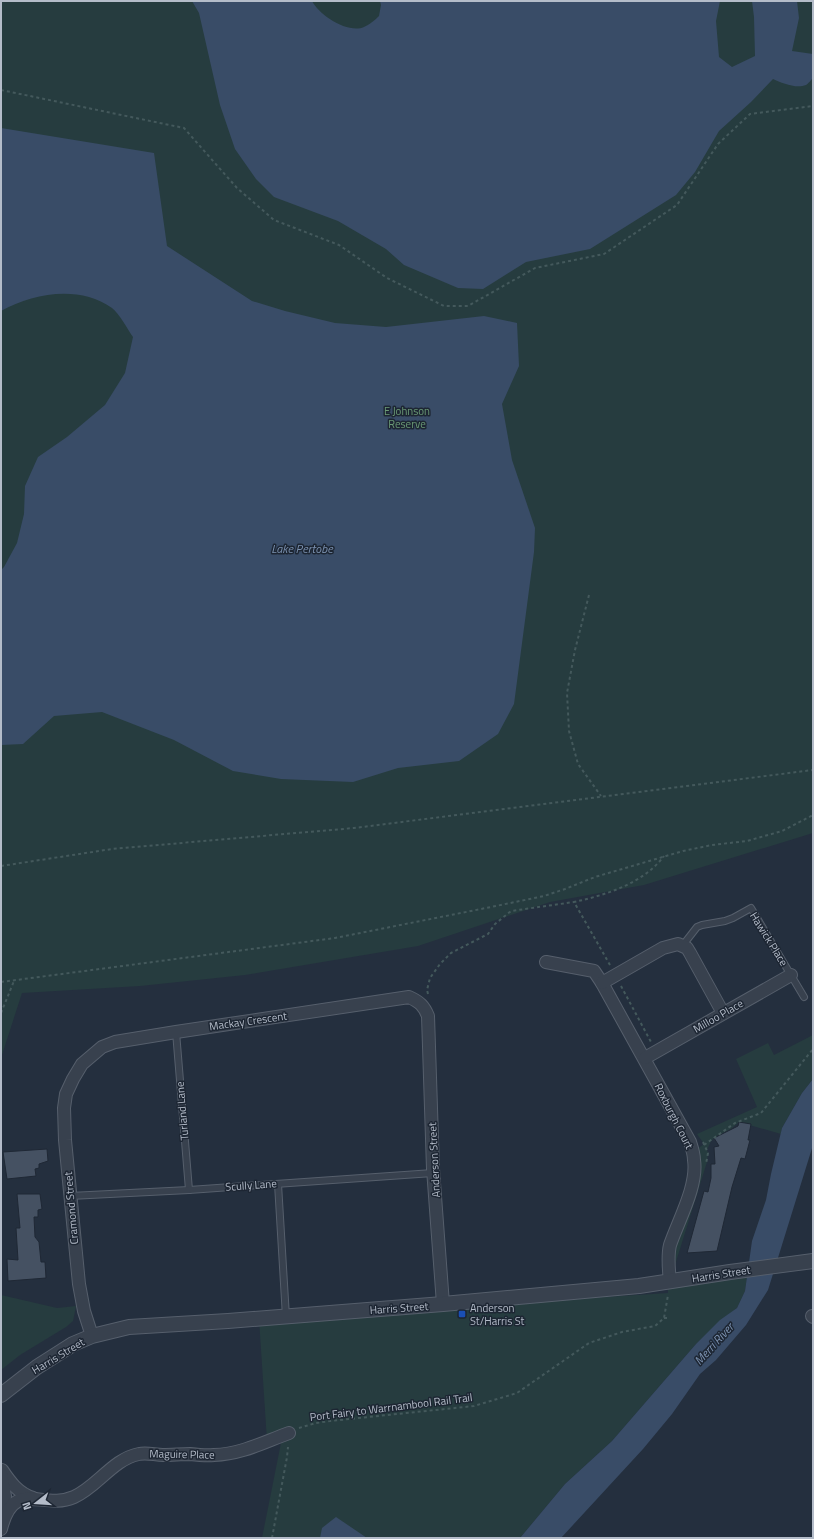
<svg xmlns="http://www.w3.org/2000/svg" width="814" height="1539" font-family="'Titillium Web',sans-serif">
  <rect width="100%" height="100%" fill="#242f3e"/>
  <g fill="#263c3f">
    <path d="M1,1h812v832l-169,52 -94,17 -132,44 -173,29 -105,11 -118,7 -21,65z"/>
    <path d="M813,1035v44l-11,14 -20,35 -1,6 -42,-12 -8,7 -17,9 -3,3 -4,9 1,3 -1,9 -37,119 78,-11 -3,21 -8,17 -19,15 -22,21 -84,97 -47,43 -45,54h-258l19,-95 -14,-2 -8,-122 409,-26v-35l13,-41 12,-65 11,-8 -7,-10 60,-27 -21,-48 32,-16 6,12z"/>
    <path d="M1,1295l56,13 19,-2 -3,15 -7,6 -46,28 -19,15z"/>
  </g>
  <g fill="#394c67">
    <path d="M192,1h120c7,14 36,33 52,26 5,-2 11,-7 15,-11l2,-11 -1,-4h340l-4,20 3,36 13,10 23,-11 -1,-39 -2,-16h45l2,17 -7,33 21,3v24c-2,2 -5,6 -7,7 -10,4 -24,-2 -33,-6l-22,23 -32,29 -24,41 -19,23 -86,54 -64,13 -43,27 -25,-1 -54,-23 -18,-16 -48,-28 -64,-24 -18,-18 -21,-30 -15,-44 -21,-92z"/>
    <path d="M1,128l153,25 13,93 85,55 33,10 50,12 51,4 98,-11 33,7 2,43 -17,38 10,56 23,68 -1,24 -20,152 -16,30 -39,27 -61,7 -45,14 -72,-3 -48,-8 -59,-31 -72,-28 -48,4 -31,28 -22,1v-175l3,-3 13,-24 7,-29 1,-28 13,-29 29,-20 38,-32 20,-32 8,-36c-5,-7 -14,-24 -21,-29 -33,-23 -78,-15 -111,3z"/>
    <path d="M813,1079v66l-45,145 -22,35 -30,35 -16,14 -28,40 -29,35 -82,89h-41l45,-54 47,-43 84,-97 24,-24 17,-12 8,-17 7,-50 14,-41 5,-26 11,-46 20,-35z"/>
    <path d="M336,1517l31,21h-47l2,-10z"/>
  </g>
  <g fill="#455162" stroke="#1f2835">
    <path d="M739,1122l12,2 -3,16h2l-5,19 -4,-1 -9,29 -15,64 -30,2 17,-62 4,1 3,-14v-14h4l-1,-17 5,-1 -5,-8 24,-12z"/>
    <path d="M47,1149l1,12 -9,3v4l-4,1 1,7 -29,3 -4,-27z"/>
    <path d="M17,1194h23l2,15 -4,1v7h-4l1,20 4,5 2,20h4l1,16 -38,3 -1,-22 11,1 -2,-32h4z"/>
  </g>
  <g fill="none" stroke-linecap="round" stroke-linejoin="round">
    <defs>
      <g id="service">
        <path d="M683,945l14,-18 5,-2 23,-4 8,-3 18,-10 53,89"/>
        <path d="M176,1032l13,158"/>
        <path d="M278,1184l8,133"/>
        <path d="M70,1196l119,-6 244,-17"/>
      </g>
      <g id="minor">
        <path d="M546,962l48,9 8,12 88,159c2,6 4,12 4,18 4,26 -16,61 -24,85 -3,12 -1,25 0,37"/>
        <path d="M602,983l61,-35 15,-4 9,4 3,5 33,60"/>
        <path d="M645,1058l146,-83"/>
        <path d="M812,1316l1,1"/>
        <path d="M92,1336l-8,-25 -5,-27 -14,-144 -1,-32 2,-14 7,-15 9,-15 20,-17 13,-5 61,-10 233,-35c11,5 15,9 19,19l5,153 10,135"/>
        <path d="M2,1470c8,12 16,23 31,28"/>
        <path d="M1,1474l4,22 -2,21"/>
        <path d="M1,1529c13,-52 41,-18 73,-32 23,-10 39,-38 65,-43 8,-2 16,1 24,1 9,0 18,-1 27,-1 8,1 16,2 24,1 28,-1 50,-13 75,-22"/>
      </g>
      <path id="tertiary" d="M1,1395l36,-28 36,-23 19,-8 37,-9 99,-6 215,-17 196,-18 91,-14 83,-11"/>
    </defs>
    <use href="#service" stroke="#565f6c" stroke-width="8"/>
    <use href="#minor" stroke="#565f6c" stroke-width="14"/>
    <use href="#tertiary" stroke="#565f6c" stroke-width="16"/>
    <g stroke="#44595c" stroke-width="2" stroke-dasharray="3 3" stroke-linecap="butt">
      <path d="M1,90l183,38 53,60 37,32 65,25 48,33 57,28h24l67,-38 69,-14 73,-49 41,-61 32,-30 63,-8"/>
      <path d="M589,595l-14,55 -8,43 2,38 9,33 23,32"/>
      <path d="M1,866l111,-17 242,-21 459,-58"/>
      <path d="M610,965l-36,-63c32,-7 70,-19 90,-46"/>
      <path d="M1,982l334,-44 156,-31 53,-11 21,-7 30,-12 88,-26 29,-6 35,-4 35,-10 31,-16"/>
      <path d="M621,986l30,56"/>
      <path d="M428,994l-1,-4 3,-12 10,-14 11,-11 37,-19 7,-10 16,-13 63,-9"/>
      <path d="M1,1013l13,-32"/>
      <path d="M703,1142l5,11 -2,11"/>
      <path d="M704,1145l31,-22 26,-10 52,-64"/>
      <path d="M664,1318h5"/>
      <path d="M299,1428l17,-5 14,-2 144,-15 43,-13 72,-50 33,-11 33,-6 9,-8 4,-23"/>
      <path d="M272,1538l15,-81 1,-10"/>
    </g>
    <use href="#service" stroke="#38414e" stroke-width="6"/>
    <use href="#minor" stroke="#38414e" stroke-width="12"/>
    <use href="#tertiary" stroke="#38414e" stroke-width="14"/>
  </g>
  <rect fill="#1a4fb4" stroke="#1d2633" stroke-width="1.5" x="458" y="1310" width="8" height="8" rx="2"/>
  <g text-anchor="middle" stroke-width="3" stroke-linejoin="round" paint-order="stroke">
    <g font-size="11" fill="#6b9a76" stroke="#1d2633">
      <text x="407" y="415">E Johnson<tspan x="407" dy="13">Reserve</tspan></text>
    </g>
    <g font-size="11" fill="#b4bcc9" stroke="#1d2633">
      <text transform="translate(769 939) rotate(58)" y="4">Hawick Place</text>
      <text transform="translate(718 1016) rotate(-30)" y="4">Milloo Place</text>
      <text transform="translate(248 1021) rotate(-8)" y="4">Mackay Crescent</text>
      <text transform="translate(182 1111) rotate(-95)" y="4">Turland Lane</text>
      <text transform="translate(674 1116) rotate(63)" y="4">Roxburgh Court</text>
      <text transform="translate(434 1160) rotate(-93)" y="4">Anderson Street</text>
      <text transform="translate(251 1185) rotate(-4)" y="4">Scully Lane</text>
      <text transform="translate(71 1208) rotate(-95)" y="4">Cramond Street</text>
      <text transform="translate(721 1274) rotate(-9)" y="4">Harris Street</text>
      <text transform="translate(399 1308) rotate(-4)" y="4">Harris Street</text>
      <text transform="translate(58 1356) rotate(-31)" y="4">Harris Street</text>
      <text transform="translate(391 1407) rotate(-7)" y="4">Port Fairy to Warrnambool Rail Trail</text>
      <text transform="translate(182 1454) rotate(1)" y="4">Maguire Place</text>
    </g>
    <g font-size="11" fill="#b4bcc9" stroke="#1d2633" text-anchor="start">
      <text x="470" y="1312">Anderson<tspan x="470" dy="13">St/Harris St</tspan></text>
    </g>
    <g font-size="12" font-style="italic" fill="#7c92b1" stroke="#1d2633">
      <text x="302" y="553">Lake Pertobe</text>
      <text transform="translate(714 1344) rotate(-48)" y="4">Merri River</text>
    </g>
  </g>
  <rect width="814" height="1539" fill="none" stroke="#b4bcc9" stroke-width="4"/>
  <g transform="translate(36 1503) rotate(253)" stroke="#1d2633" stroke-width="3" paint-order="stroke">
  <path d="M0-3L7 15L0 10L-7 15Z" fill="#b4bcc9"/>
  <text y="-6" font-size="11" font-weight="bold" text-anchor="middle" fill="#b4bcc9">N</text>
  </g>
</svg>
